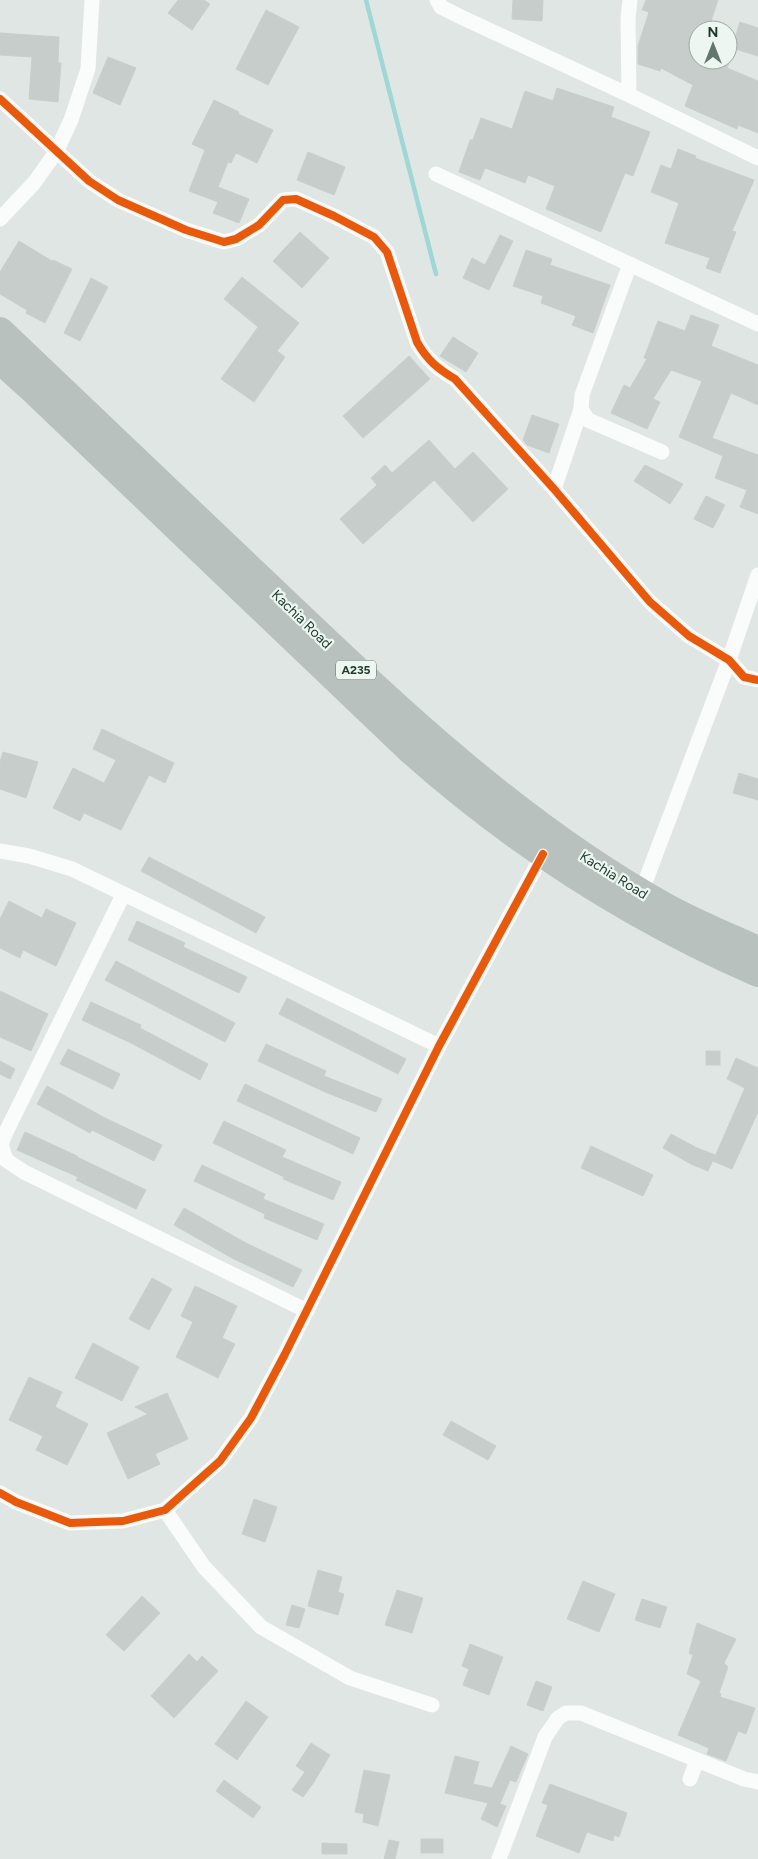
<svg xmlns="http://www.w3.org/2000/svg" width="758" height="1859" font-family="Figtree,sans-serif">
  <rect width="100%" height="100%" fill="#e0e6e3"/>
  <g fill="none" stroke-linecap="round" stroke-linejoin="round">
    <path stroke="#9ed7d6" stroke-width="4.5" d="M366,0l70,274"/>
  </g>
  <g fill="#c7cdca" stroke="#c9cfcc">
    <path d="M178,0h26l6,4 -18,26 -24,-17z"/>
    <path d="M513,0h30l-1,21 -30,-2z"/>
    <path d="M646,0h72l-10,30h-10v30h32l-3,8 31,13v52l-20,-8 -1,4 -52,-23 8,-21 -32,-17 -1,3 -22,-7v-18l11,-34 -7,-2z"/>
    <path d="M266,10l33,17 -31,58 -32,-16z"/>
    <path d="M740,22l18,6v28l-26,-8z"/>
    <path d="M0,33l59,4 -1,26h3l-3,39 -29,-3 3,-42 -32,-2z"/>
    <path d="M108,57l28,11 -16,37 -27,-12z"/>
    <path d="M557,88l57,19 -3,10 39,15 -17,44 -8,-3 -24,59 -55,-23 9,-23 -27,-11 -3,8 -40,-15 -5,12 -21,-8 11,-32h3l8,-22 31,11 13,-38 28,10z"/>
    <path d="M214,100l25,12 -1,2 35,16 -16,33 -21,-10 -5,10 -3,-1 -10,25 31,12 -10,24 -26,-10 5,-11 -29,-11 16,-41 -13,-6z"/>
    <path d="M678,149l18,7 -1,2 59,22 -22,51 4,1 -16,41 -14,-5 4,-10 -45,-15 14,-40 -28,-11 10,-27 10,4z"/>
    <path d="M308,152l37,15 -11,28 -37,-15z"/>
    <path d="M300,232l29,26 -27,30 -29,-27z"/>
    <path d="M500,235l13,6 -24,49 -26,-12 9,-20 13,7z"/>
    <path d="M19,241l33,20 1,-1 19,9 -27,54 -19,-10 1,-3 -27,-16v-22z"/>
    <path d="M526,250l26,9 -2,6 60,20 -17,48 -21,-8 4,-9 -35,-13 2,-7 -30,-10z"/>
    <path d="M242,277l57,46 -22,28 8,6 -31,45 -33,-23 37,-52 -34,-28z"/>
    <path d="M91,278l17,9 -28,54 -16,-8z"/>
    <path d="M691,315l28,10 -8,21 47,19v40l-27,-12 -19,45 46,17v59l-18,-7 7,-17 -32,-12 8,-22 -44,-19 23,-56 -31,-11 -18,29 7,3 -13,27 -36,-16 13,-28 6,3 17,-29 -3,-1 14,-37 27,10z"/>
    <path d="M453,337l25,16 -12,19 -26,-16z"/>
    <path d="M409,356l21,23 -67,59 -20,-22z"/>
    <path d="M532,415l27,9 -10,29 -22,-8 -4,-5z"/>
    <path d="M429,440l26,29 18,-17 35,37 -35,33 -39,-42 -71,64 -23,-25 37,-34 -6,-7 14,-13 7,8z"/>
    <path d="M645,465l38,19 -13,20 -36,-23z"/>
    <path d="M706,496l19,9 -12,23 -19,-9z"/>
    <path d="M102,729l72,34 -9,20 -16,-8 -28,55 -37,-17 -4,8 -27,-13 20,-40 31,15 12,-23 -23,-11z"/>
    <path d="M3,752l35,10 -12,36 -26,-9v-27z"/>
    <path d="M739,773l19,6v21l-25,-7z"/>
    <path d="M149,857l116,60 -9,16 -115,-62z"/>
    <path d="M9,901l33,17 4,-9 30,14 -20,43 -33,-16 -3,8 -20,-10v-29z"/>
    <path d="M137,921l48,22 -2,4 64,30 -8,16 -111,-53z"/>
    <path d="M116,961l119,62 -10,19 -120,-62z"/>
    <path d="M0,991l48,23 -17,37 -31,-14z"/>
    <path d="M287,998l119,61 -8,15 -119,-60z"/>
    <path d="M91,1002l50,23 -1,3 68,36 -8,16 -69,-37 -49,-23z"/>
    <path d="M266,1044l60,27 -2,5 58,23 -6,13 -51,-20 -67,-31z"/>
    <path d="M68,1049l52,25 -7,15 -53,-25z"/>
    <rect x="706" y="1051" width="14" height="14"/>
    <path d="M736,1058l22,10v44l-26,57 -19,-8 32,-73 -18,-9z"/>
    <path d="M0,1061l15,8 -5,10 -10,-5z"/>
    <path d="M245,1084l115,54 -7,16 -116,-53z"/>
    <path d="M47,1086l58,32 57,27 -8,16 -62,-31 -2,3 -53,-29z"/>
    <path d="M224,1121l62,29 -4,7 59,25 -8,18 -50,-21 1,-2 -71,-34z"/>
    <path d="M25,1132l52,24v1l69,33 -10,19 -60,-29 2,-3 -61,-27z"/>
    <path d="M671,1134l24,13 20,8 -7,16 -17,-7 -28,-16z"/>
    <path d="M591,1146l62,29 -10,21 -62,-28z"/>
    <path d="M202,1165l63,29 -2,5 61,25 -7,16 -53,-22 1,-4 -71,-33z"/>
    <path d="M184,1208l62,35 56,27 -9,17 -61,-29 -58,-33z"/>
    <path d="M152,1278l20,11 -23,41 -20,-11z"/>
    <path d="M195,1286l42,20 -15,32 13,6 -17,34 -42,-21 17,-35 -12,-6z"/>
    <path d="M93,1343l46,24 -17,34 -47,-23z"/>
    <path d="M29,1377l33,15 -7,15 33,17 -21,41 -31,-15 7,-14 -34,-16z"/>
    <path d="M167,1393l21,46 -33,15 5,10 -32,15 -21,-46 41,-19 -13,-7z"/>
    <path d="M451,1421l45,25 -8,14 -45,-25z"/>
    <path d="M254,1499l23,8 -12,35 -23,-8z"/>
    <path d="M318,1570l24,7 -4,15 6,2 -6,21 -30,-9z"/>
    <path d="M583,1581l32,13 -16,38 -32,-13z"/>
    <path d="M397,1590l26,8 -11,35 -27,-8z"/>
    <path d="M142,1596l18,17 -36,38 -18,-16z"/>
    <path d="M642,1599l25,8 -7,21 -25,-8z"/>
    <path d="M292,1605l13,4 -6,19 -13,-3z"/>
    <path d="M697,1623l39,16 -12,24 4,4 -9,26 2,1 -1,3 35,11 -9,26 -8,-3 -12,30 -19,-7 2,-6 -31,-13 23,-54 -14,-7 6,-19 -4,-2z"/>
    <path d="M470,1644l33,13 -14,38 -26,-10 6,-16 -7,-3z"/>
    <path d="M189,1654l8,8 5,-6 16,15 -44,47 -23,-22z"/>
    <path d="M536,1681l16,6 -9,24 -16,-6z"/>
    <path d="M246,1701l22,16 -31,43 -22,-16z"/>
    <path d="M311,1743l19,12 -16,27 -11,15 -11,-7 13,-18 -9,-6z"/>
    <path d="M511,1746l17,8 -12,28 -6,-2 -10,24 6,2 -9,21 -16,-8 7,-16 -43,-10 10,-37 24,6 -6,22 19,4z"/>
    <path d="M364,1770l26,5 -12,51 -15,-4 1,-8 -9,-2z"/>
    <path d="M224,1780l37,27 -8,11 -37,-27z"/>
    <path d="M550,1784l77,29 -8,24 -5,-2 -1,6 -26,-9 -8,21 -43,-17 12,-31 -6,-2z"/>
    <rect x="421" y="1839" width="22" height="14"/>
    <path d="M389,1840l10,2 -4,17h-11z"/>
    <path d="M322,1843l25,1v10h-25z"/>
  </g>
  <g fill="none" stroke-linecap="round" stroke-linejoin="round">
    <g stroke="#fafbfb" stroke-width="15">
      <path d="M437,0l4,7 20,10 168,78 129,63"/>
      <path d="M629,95l-1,-77 2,-18"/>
      <path d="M0,99l89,82 29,19 68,30 38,12 12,-3 23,-14 24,-25 13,-1 38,17 40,21 13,15 30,90c10,18 21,27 38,37l99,110 96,113 39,34 40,24 15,17 14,3"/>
      <path d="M436,174l322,150"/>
      <path d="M0,219l34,-36 22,-31 15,-32 17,-51 4,-69"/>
      <path d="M581,409l7,11 74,32"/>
      <path d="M554,489l27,-80 1,-14 48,-131"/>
      <path d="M0,851l29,5 43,13 367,177"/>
      <path d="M641,893l88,-233 29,-85"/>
      <path d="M123,895l-117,237 -5,12 5,16 18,12 283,139"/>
      <path d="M0,1493l16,9 54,21 53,-2 42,-11 55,-49 31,-43 34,-64 154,-308 104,-192"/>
      <path d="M165,1510l39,57 57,60 89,51 82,27"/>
      <path d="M690,1779l7,-19"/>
      <path d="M499,1859l46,-122 13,-19 8,-5h15l163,66 14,3"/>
    </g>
    <g stroke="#b8c1be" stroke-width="28">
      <path d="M0,331c89,85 179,170 269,256 123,117 245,235 395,319 30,17 63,30 94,44"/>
      <path d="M0,360l29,26 379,362c104,93 222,169 350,225"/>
    </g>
    <defs>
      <g id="cycleway">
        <path d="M0,99l89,82 29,19 68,30 38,12 12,-3 23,-14 24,-25 13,-1 38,17 40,21 13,15 30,90c10,18 21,27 38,37l99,110 96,113 39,34 40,24 15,17 14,3"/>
        <path d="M0,1493l16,9 54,21 53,-2 42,-11 55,-49 31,-43 34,-64 154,-308 104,-192"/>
      </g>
    </defs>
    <use href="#cycleway" stroke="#edf6f0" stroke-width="11"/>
    <use href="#cycleway" stroke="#e8590c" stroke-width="8"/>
  </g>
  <g text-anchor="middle" stroke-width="4.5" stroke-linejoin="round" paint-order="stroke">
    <rect fill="#edf6f0" stroke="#5c7268" stroke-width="1" x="336" y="660.5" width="40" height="19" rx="4"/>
    <g font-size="12" font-weight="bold" fill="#1e392e">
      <text x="356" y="674">A235</text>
    </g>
    <g font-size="14" fill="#1e392e" stroke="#edf6f0">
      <text transform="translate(302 619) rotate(44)" y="5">Kachia Road</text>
      <text transform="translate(614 875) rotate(32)" y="5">Kachia Road</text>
    </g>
  </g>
  <g transform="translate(713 45)"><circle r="24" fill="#edf6f0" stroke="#9aaaa2"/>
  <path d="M0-4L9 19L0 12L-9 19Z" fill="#62766d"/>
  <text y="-8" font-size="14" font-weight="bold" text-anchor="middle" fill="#1e392e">N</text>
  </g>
</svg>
